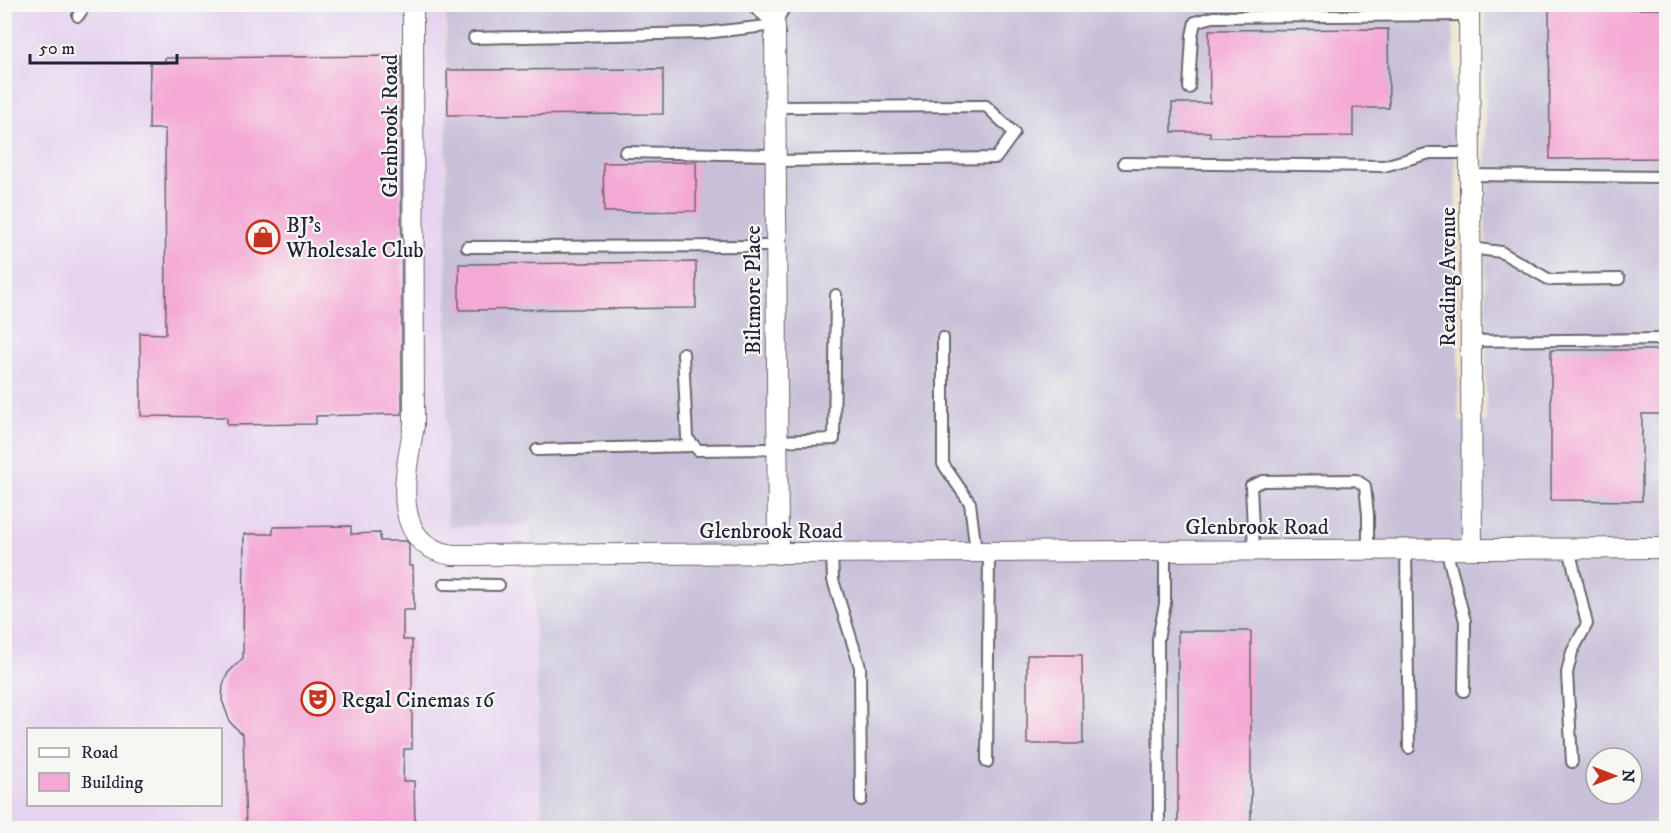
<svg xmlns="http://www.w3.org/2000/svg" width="1671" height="833" font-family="'IM FELL DW Pica',serif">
  <rect width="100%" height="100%" fill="#f6f6f2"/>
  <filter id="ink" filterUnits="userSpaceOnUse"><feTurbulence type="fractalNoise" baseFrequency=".0167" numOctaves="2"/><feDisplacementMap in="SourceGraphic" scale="12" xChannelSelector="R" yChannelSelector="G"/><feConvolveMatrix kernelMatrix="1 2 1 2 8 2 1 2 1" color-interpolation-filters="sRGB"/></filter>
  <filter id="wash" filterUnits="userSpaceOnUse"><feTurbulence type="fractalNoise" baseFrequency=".008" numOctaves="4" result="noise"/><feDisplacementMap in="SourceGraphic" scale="24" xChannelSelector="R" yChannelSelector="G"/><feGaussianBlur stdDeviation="1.35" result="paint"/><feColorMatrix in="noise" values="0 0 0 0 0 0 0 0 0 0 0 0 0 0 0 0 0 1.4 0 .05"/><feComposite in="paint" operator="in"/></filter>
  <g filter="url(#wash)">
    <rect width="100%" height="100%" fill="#ece5ca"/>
    <path fill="#e6d3f0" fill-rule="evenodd" d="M5,5h440l2,521 84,-2 11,304h-537zM28,730h192v74h-192z"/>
    <path fill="#c8c0d8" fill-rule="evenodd" d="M446,5h1007l6,416 27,1 -1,-417h181v823h-1124l-11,-304 -84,3zM1596,758h36v36h-36z"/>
    <g id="blocks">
      <g fill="#f4a9d4">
        <path d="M1549,9h117v149l-116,1z"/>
        <path d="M1388,29l1,79h-36v28l-143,1v-5h-38v-29h38l-1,-73z"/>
        <path d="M401,56l1,358 -86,2v8l-89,1v-8l-86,-1 -1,-83 26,1 -1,-205h-16l1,-66h15v-5z"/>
        <path d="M663,69v45l-215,1 -1,-45z"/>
        <path d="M696,162v49l-92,1 -1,-49z"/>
        <path d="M696,262v46l-237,2v-46z"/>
        <path d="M1551,350h115v64h-24v87l-91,-1z"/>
        <path d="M351,526v8l29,-1v8h26l3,3v22h4l1,44h-11v30h9v109h-8l-1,32h11l1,43h-4v4h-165l-3,-93 -13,-13 -8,-22 1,-15 5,-12 15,-15 1,-124h29v-7z"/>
        <rect x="1178" y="631" width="73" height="197"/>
        <path d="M1027,655h55l1,89h-56z"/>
      </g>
    </g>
  </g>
  <g filter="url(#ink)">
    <use href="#blocks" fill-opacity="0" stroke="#69666d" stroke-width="1.5"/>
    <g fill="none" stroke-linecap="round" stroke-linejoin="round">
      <defs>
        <g id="service">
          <path d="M750,4l25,21"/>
          <path d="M770,4l5,21"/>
          <path d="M78,16l8,-12"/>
          <path d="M775,25l11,-21"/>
          <path d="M474,38l230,-5 71,-8"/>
          <path d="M1189,88l3,-52 3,-14 18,-5 256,-2"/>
          <path d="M775,107l211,-1 28,27 -18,25 -220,3"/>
          <path d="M625,152l151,3"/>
          <path d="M1124,163l260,3 46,-13h40"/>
          <path d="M1470,175l196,2"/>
          <path d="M467,247l309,-1"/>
          <path d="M1470,248l31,4 49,28 69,-1"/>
          <path d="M943,338v126l27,39 6,49"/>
          <path d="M1471,341l195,-2"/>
          <path d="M683,353l4,85 11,12 79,-1"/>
          <path d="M777,441l57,-2 2,-144"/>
          <path d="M537,450l155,-4"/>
          <path d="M1569,548l18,76 -15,28 -5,21 5,89"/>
          <path d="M1406,549l3,199"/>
          <path d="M1446,549l19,72 -1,70"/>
          <path d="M1254,550l-3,-64 12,-5 93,-1 9,6 3,29v34"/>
          <path d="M832,553l1,27 27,87 1,133"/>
          <path d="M444,584l55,1"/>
          <path d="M987,762l2,-210"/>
          <path d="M1159,828l-1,-189 7,-35v-53"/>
        </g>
        <g id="minor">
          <path d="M413,4l1,421c-8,46 -27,120 39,130l1213,-7"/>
          <path d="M1469,4l3,544"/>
          <path d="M775,25l3,529"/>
        </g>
      </defs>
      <use href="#service" stroke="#69666d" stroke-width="14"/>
      <use href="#minor" stroke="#69666d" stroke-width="22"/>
      <use href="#service" stroke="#fff" stroke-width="10"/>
      <use href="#minor" stroke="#fff" stroke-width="20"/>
    </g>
  </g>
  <defs>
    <symbol id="shop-ring" viewBox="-11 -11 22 22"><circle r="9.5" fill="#f6f6f2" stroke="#c8321e" stroke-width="1.5"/><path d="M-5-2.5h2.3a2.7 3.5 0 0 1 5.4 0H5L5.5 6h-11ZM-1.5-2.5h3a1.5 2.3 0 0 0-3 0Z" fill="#c8321e"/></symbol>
    <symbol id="theatre-ring" viewBox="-11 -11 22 22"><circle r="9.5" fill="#f6f6f2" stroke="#c8321e" stroke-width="1.5"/><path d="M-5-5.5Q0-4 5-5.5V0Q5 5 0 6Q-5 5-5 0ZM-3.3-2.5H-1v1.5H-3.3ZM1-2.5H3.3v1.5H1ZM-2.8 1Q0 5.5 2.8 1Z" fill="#c8321e"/></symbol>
  </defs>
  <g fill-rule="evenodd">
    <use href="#shop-ring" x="244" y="218" width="38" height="38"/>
    <use href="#theatre-ring" x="299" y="680" width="38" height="38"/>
  </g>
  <g text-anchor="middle" stroke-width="4.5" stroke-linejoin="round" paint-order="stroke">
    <g font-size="22" fill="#22223b" stroke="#f6f6f2">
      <text transform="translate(389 126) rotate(-90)" y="8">Glenbrook Road</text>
      <text transform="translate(1447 277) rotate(-90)" y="8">Reading Avenue</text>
      <text transform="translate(752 290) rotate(-90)" y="8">Biltmore Place</text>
      <text x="1257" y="534">Glenbrook Road</text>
      <text x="771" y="538">Glenbrook Road</text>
    </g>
    <g font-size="22" fill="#22223b" stroke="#f6f6f2" text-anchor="start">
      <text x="286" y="232">BJ's<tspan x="286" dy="25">Wholesale Club</tspan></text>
      <text x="341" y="707">Regal Cinemas 16</text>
    </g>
  </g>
  <rect width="1671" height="833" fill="none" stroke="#f6f6f2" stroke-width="24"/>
  <rect x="27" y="728" width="195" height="78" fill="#f6f6f2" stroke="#a1a1a9" stroke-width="1.5"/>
  <rect x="39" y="748" width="30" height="9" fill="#ffffff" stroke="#a1a1a9" stroke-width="1.5"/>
  <text x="81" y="758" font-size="18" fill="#22223b">Road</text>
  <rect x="39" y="773" width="30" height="18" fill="#f4a9d4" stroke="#a1a1a9" stroke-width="1.5"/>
  <text x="81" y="788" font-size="18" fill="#22223b">Building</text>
  <g transform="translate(1614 776) rotate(90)"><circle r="28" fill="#f6f6f2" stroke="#a1a1a9" stroke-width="1.5"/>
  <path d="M0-4.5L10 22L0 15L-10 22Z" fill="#c8321e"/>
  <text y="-9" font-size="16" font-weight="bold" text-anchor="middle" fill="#22223b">N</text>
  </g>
  <path d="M30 54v9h147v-9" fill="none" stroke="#22223b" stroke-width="3"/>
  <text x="39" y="54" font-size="18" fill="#22223b" stroke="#f6f6f2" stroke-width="4.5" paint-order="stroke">50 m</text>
</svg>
